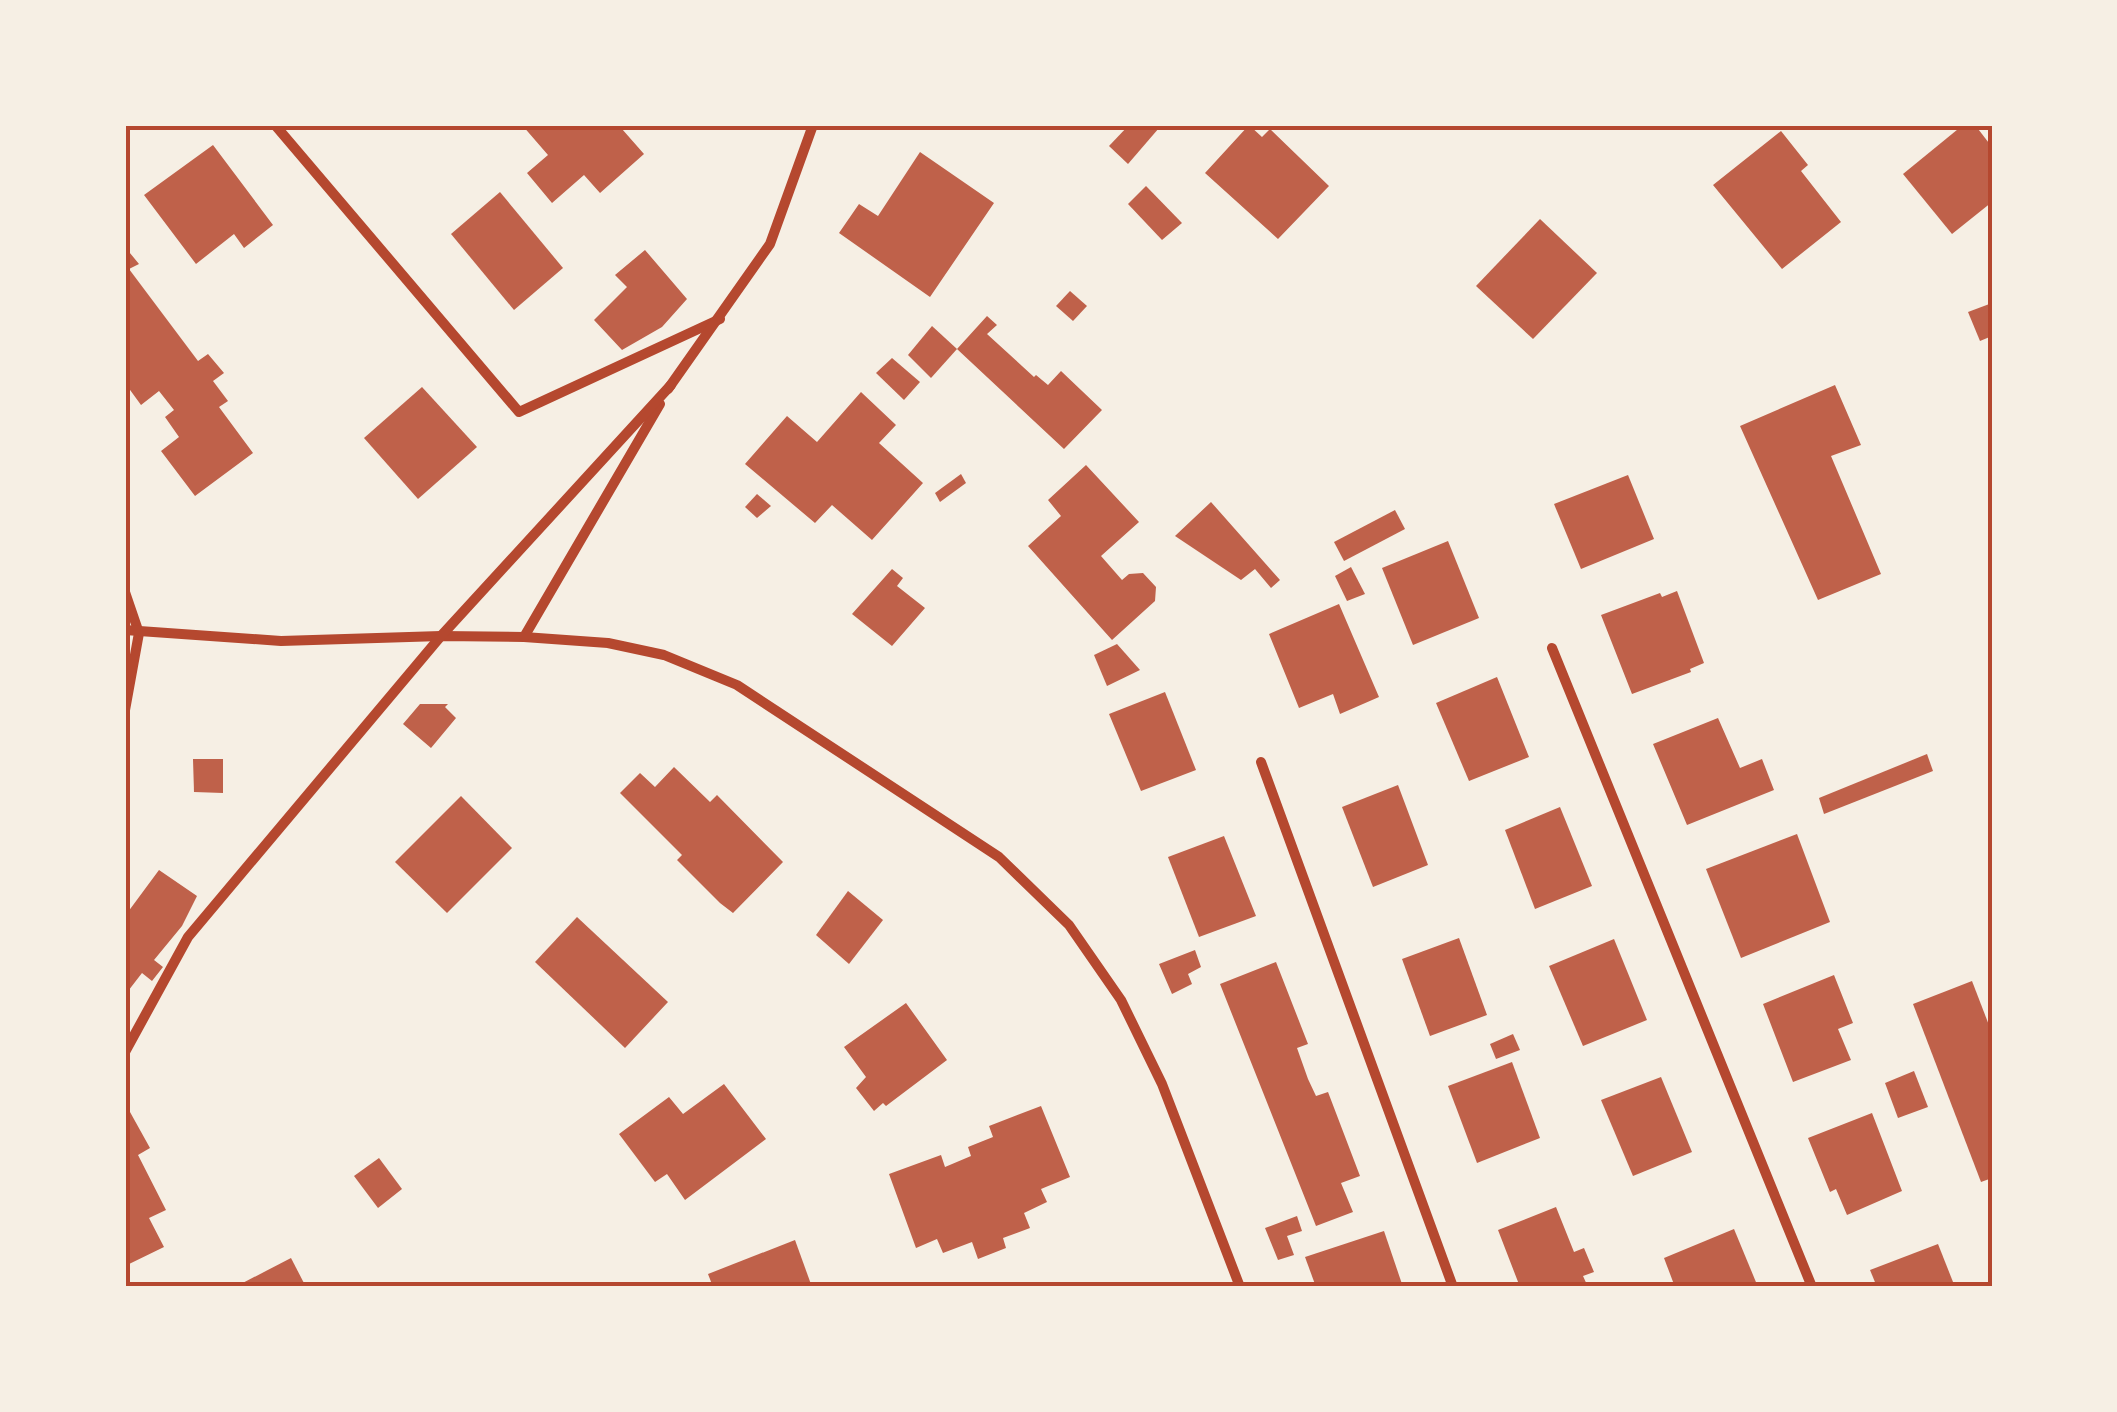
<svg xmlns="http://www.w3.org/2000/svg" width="2117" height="1412" font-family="'Libre Baskerville',serif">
  <rect width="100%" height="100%" fill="#f6efe4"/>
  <g fill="#bf614a">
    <path d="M522,125h65l3,4 4,-4h33l-5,4 22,25 -44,39 -16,-18 -32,28 -25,-30 21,-18z"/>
    <path d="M1129,125h27l3,3 -31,36 -19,-18z"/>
    <path d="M1249,125l13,12 8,-8 59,57 -51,53 -73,-66z"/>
    <path d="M1963,125h12l17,22v55l-40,32 -49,-60z"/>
    <path d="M1781,131l27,34 -7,6 40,51 -59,47 -69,-84z"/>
    <path d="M213,145l60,80 -29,23 -10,-14 -38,30 -52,-69z"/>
    <path d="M920,152l74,51 -64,94 -91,-64 20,-29 19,12z"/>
    <path d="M1146,186l36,37 -20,17 -34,-36z"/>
    <path d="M500,192l63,76 -49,42 -63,-76z"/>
    <path d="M1540,219l57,54 -64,66 -57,-53z"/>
    <path d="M125,247l14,17 -10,5 69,92 10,-7 16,19 -11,8 15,20 -9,6 34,46 -58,43 -34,-45 18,-14 -14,-20 9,-7 -15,-19 -18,14 -16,-22z"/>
    <path d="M645,250l42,49 -25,28 -40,23 -28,-30 33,-33 -12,-12z"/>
    <path d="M1070,291l17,15 -14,15 -17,-15z"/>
    <path d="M1992,303v33l-12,5 -12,-29z"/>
    <path d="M987,316l10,9 -10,9 47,43 2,-2 12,10 13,-14 41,39 -38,39 -107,-100z"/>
    <path d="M932,326l25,23 -26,29 -23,-23z"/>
    <path d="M892,358l28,24 -16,18 -28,-27z"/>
    <path d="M1835,385l26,60 -30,11 50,118 -63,26 -78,-174z"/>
    <path d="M422,387l55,60 -59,52 -54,-61z"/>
    <path d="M861,392l35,33 -17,18 44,40 -51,57 -40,-35 -17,18 -70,-59 42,-48 30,26z"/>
    <path d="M1086,465l53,57 -38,34 21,24 7,-6 14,-1 13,14 -1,14 -43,39 -84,-94 33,-30 -13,-16z"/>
    <path d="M961,474l5,9 -26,19 -5,-9z"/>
    <path d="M1628,475l26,64 -73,30 -27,-65z"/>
    <path d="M757,494l14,12 -14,12 -12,-11z"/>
    <path d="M1211,502l69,78 -9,8 -16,-19 -14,11 -66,-44z"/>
    <path d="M1395,510l10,19 -61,32 -10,-19z"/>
    <path d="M1448,541l31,77 -66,27 -31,-77z"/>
    <path d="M1351,567l14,27 -18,7 -12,-25z"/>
    <path d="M892,569l11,9 -6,8 28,22 -33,38 -40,-32z"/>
    <path d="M1677,591l27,72 -14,6 1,3 -59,22 -31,-79 59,-22 2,4z"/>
    <path d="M1339,604l40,93 -39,17 -7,-20 -34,14 -30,-74z"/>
    <path d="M1117,644l23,26 -33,16 -13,-31z"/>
    <path d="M1497,677l32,80 -60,24 -33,-78z"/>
    <path d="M1165,692l31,78 -55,21 -32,-77z"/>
    <path d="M420,704h28l-3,3 11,11 -25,30 -28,-24z"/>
    <path d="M1718,718l22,50 22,-9 12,31 -87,35 -34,-81z"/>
    <path d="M1927,754l6,17 -109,43 -5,-16z"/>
    <path d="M193,759h30v34l-29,-1z"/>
    <path d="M674,767l36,35 7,-7 66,67 -50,51 -13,-10 -43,-43 5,-5 -62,-62 20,-20 15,14z"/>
    <path d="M1398,785l30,80 -55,22 -31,-80z"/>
    <path d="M461,796l51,52 -65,65 -52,-51z"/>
    <path d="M1560,807l32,79 -57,23 -30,-79z"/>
    <path d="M1797,834l33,88 -89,36 -35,-89z"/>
    <path d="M1224,836l32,80 -57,21 -31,-80z"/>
    <path d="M159,870l38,26 -15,30 -28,34 9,7 -11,14 -10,-8 -17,22v-79z"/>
    <path d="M848,891l35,29 -34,44 -33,-29z"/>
    <path d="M577,917l91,85 -43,46 -90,-86z"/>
    <path d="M1459,938l28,77 -57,21 -28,-77z"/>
    <path d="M1614,939l33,81 -64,26 -34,-80z"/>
    <path d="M1195,950l6,17 -13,7 4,10 -20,10 -13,-30z"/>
    <path d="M1276,962l32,82 -11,4 11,31 8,17 12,-4 32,84 -19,7 12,29 -37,14 -96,-242z"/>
    <path d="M1834,975l19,48 -15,6 13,31 -58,22 -30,-78z"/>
    <path d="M1972,981l20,52v145l-11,4 -68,-178z"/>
    <path d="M906,1003l41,57 -61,46 -3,-3 -9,8 -18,-23 10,-11 -22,-30z"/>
    <path d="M1513,1034l7,16 -24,9 -6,-15z"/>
    <path d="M1512,1062l28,76 -63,25 -29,-77z"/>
    <path d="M1914,1071l14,36 -30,11 -13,-35z"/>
    <path d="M1661,1077l31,75 -59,24 -32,-76z"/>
    <path d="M724,1084l42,55 -81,61 -18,-26 -12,8 -36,-48 50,-37 14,17z"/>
    <path d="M1041,1106l29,71 -29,12 6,13 -23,11 6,15 -27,10 3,10 -28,11 -6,-17 -29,11 -6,-14 -21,9 -27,-74 52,-19 4,12 26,-11 -3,-9 25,-10 -4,-11z"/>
    <path d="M130,1112l20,36 -12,7 28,55 -17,8 15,29 -39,19v-151z"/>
    <path d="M1872,1113l30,78 -55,24 -11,-26 -6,3 -22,-54z"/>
    <path d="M379,1158l23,31 -24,19 -24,-32z"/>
    <path d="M1556,1207l18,45 10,-4 10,24 -11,4 5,11h-68l-22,-57z"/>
    <path d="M1297,1216l5,15 -15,5 7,19 -16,5 -13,-32z"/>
    <path d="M1734,1229l24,58h-83l-11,-29z"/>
    <path d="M1384,1231l19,56h-87l-11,-30z"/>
    <path d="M795,1240l17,47h-99l-5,-13z"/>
    <path d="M1938,1244l17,43h-78l-7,-17z"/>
    <path d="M291,1258l15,29h-71z"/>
  </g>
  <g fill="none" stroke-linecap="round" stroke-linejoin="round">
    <g stroke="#b5482f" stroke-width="10">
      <path d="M275,125l244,287 201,-93"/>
      <path d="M668,389l102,-145 43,-119"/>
      <path d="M125,592l14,41 -14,77"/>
      <path d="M125,630l156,11 160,-5 83,1 84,6 56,12 73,30 262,172 70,68 52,75 41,84 78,203"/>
      <path d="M524,637l136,-233"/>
      <path d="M1552,648l260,639"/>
      <path d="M1261,762l192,525"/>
      <path d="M125,1052l63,-115 253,-301 230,-251"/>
    </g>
  </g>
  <rect width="2117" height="1412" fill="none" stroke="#f6efe4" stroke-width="255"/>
  <rect x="128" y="128" width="1862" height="1156" fill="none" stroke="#b5482f" stroke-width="4"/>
</svg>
